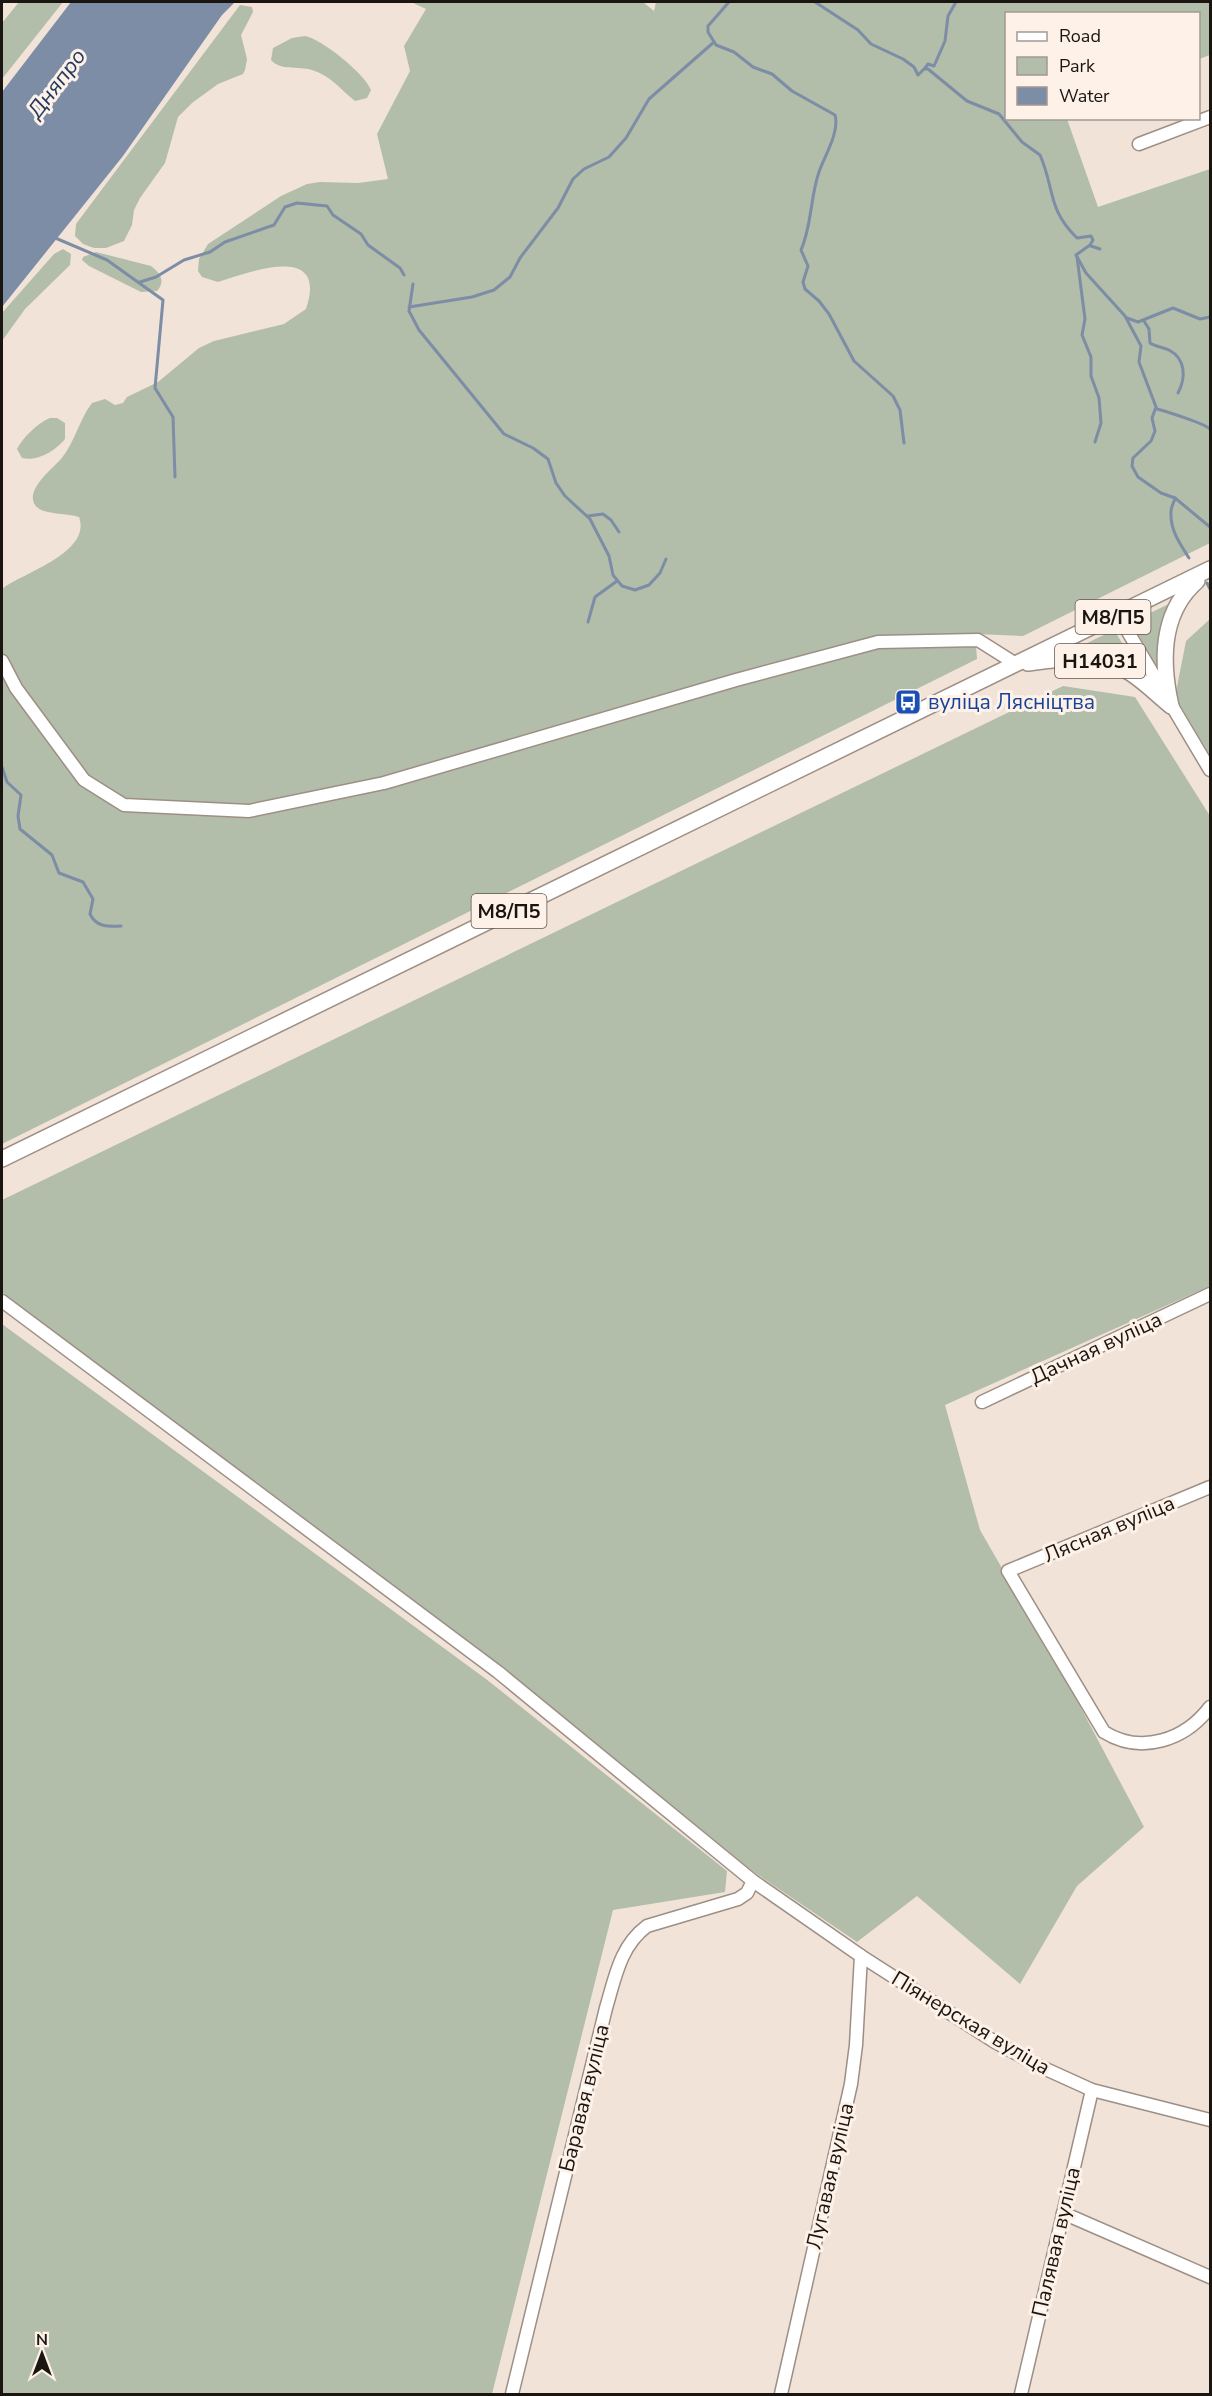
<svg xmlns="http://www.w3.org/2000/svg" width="1212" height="2396" font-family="'Nunito Sans',sans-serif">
  <rect width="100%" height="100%" fill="#f2e3d9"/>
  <g fill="#b2bdaa">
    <path d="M19,2h44l-61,77v-56z"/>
    <path d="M411,2h232l11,9 2,-9h554v53l-11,4 -1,-45h-192v104l61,1 31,88 112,-38v374l-187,93 -48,-2 2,25 -975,485v-555c20,-16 90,-36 77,-72 -11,-4 -38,-2 -44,-12 -10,-15 17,-36 26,-46 14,-17 18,-39 31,-56l13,-4 10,6 8,-2 4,-6 31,-15 41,-34 15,-7 70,-17 22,-15c23,-68 -59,-36 -88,-27l-16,-5 -4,-6 1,-12 9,-15 73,-48 26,-12 13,-2 38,1 30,-4 -11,-45 33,-63 -6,-25 22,-37z"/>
    <path d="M240,5l12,2 1,5 -12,23 6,24 -2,11 -2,4 -25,10 -26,19 -14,14 -13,46 -25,35 -6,12 -2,15 -8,16 -18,7h-12l-11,-4 -8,-8 1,-12z"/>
    <path d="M305,36c17,3 60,38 66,54l-4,8 -12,3c-15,-12 -24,-25 -43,-31 -14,-4 -31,1 -41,-10l2,-12 19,-10z"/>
    <path d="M63,249l8,5 -1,11 -45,44 -23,32v-28l52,-59z"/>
    <path d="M96,252l55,14c9,7 15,15 6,25l-16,1 -52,-26 -7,-6 1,-3z"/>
    <path d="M50,418h7l8,5v16c-9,11 -27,23 -43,19l-5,-9c6,-12 21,-26 33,-31z"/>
    <path d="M1171,603l-10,25 -4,39 -26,-45z"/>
    <path d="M1210,619v137l-35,-59 11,-56z"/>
    <path d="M1114,630l24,39 -63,-20z"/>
    <path d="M1063,686l72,11 75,119v470l-265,119 35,125 84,146 80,151 -67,59 -57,98 -103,-88 -60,46 -106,-72 -244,-199 -505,-379v-92z"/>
    <path d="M2,1324l484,355 241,192 -2,21 -112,18 -121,484h-490z"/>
  </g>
  <path fill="#7d8da5" d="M71,2h164l-13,13 -99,141 -121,151v-215z"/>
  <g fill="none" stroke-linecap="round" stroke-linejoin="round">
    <g stroke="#7d8da5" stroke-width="3">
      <path d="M729,2l-21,24v6l8,13 18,7 19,15 19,7 20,17 43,24c5,17 -11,42 -16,57 -9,26 -7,53 -18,78l7,16 -5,16 2,7 14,12 10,13 25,47 39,35 7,14 4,33"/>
      <path d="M815,2l43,28 13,14 32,15 11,8 4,8 6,-6h4l39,32 32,13 23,28 18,13c15,34 7,54 37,83l14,-2 2,4 -3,5 -14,10 10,18 39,43 16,30 -2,16 17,45 -4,11 3,13 -4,10 -18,17 -1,8 6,11 23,16 14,5c-1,5 -4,8 -4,14 -1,18 9,32 18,46"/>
      <path d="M925,68l3,-4 6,2 11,-25 3,-25 8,-14"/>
      <path d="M53,237l54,23 56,40 -8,88 18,29 2,60"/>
      <path d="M1091,246l9,3"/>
      <path d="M1077,257l8,62 -3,16 9,22v19l8,22 2,25 -6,19"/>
      <path d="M140,282l16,-5 28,-17 26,-8 15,-10 49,-17 11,-18 12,-4 30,3 6,9 28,19 7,11 32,23 4,7"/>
      <path d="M413,284l-4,27 10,19 85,104 29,14 15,11 8,24 9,13 25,23 19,37 4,19 9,11 13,4 14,-5 11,-12 6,-14"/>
      <path d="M409,307l63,-10 22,-7 16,-13 10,-19 38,-50 15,-29 11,-10 25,-12 17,-19 23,-39 65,-57"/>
      <path d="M1127,318l11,4 35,-14 27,11 10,-2"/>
      <path d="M1144,321l5,8 1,14c6,4 13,4 19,7 17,9 17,28 9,43"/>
      <path d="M1157,409c11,3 46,14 53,20"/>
      <path d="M1175,498l35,29"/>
      <path d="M588,516l15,-2 8,6 8,12"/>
      <path d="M1207,583l3,6"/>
      <path d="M588,622l7,-25 22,-16"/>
      <path d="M2,767l5,15 14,13 -3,21 2,13 32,26 7,18 24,9 10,17 -3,15c6,13 18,13 31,12"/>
    </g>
    <defs>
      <g id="minor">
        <path d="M1139,144l71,-27"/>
        <path d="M1118,615l92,155"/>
        <path d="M2,661l14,27 68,92 40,25 125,6 135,-28 352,-103 142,-38 100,-2 38,24"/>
        <path d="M2,1301l496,371 255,209 108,75 134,86 44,24 53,24 118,30"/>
        <path d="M982,1402l228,-108"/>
        <path d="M1210,1487l-202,84 96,161c37,23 81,8 106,-25"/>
        <path d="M1063,2213l147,64"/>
        <path d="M512,2394l94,-386c9,-30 14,-62 41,-82l91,-27 9,-6 6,-12"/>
        <path d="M781,2394l70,-310 5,-39 5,-89"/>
        <path d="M1021,2394l71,-304"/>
      </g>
      <g id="major">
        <path d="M1028,663c31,-4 67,-10 96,6 17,9 32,25 47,37"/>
        <path d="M1171,706c-10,-44 -11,-93 26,-125"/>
        <path d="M2,1159l1208,-590"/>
      </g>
    </defs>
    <use href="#minor" stroke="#9d8f85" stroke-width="15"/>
    <use href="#major" stroke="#9d8f85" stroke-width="18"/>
    <use href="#minor" stroke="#fff" stroke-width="12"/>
    <use href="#major" stroke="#fff" stroke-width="15"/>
  </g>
  <defs>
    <symbol id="bus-square" viewBox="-11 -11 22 22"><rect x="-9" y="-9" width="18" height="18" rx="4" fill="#1a4fb4" stroke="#fdf1e8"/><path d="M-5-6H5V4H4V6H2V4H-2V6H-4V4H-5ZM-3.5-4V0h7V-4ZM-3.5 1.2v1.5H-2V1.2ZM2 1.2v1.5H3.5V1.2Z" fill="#fff"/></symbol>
  </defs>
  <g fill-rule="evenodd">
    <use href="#bus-square" x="893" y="687" width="30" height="30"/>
  </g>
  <g text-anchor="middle" stroke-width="6" stroke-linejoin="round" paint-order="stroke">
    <g fill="#fdf1e8" stroke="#5e5752" stroke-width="1.5">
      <rect x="1075.5" y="600" width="75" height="34" rx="4.5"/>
      <rect x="1055" y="644" width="90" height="34" rx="4.5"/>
      <rect x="471.5" y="894" width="75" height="34" rx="4.5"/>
    </g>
    <g font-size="20" font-weight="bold" fill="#1a1511">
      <text x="1113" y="624">М8/П5</text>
      <text x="1100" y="668">Н14031</text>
      <text x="509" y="918">М8/П5</text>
    </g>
    <g font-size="21" fill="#164399" stroke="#fdf1e8" text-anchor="start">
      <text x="928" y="709">вуліца Лясніцтва</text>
    </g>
    <g font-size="21" fill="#1a1511" stroke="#fdf1e8">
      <text transform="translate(1096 1348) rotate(-25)" y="7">Дачная вуліца</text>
      <text transform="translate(1109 1529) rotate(-23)" y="7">Лясная вуліца</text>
      <text transform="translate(971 2023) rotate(31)" y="7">Піянерская вуліца</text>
      <text transform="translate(584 2098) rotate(-76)" y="7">Баравая вуліца</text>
      <text transform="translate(830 2176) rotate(-77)" y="7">Лугавая вуліца</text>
      <text transform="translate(1056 2242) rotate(-77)" y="7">Палявая вуліца</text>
    </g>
    <g font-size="22" font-style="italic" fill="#223b5f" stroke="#fdf1e8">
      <text transform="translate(56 83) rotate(-53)" y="8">Дняпро</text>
    </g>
  </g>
  <rect width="1212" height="2396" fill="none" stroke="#1a1511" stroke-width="6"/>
  <rect x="1005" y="12" width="195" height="108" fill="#fdf1e8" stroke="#a29992" stroke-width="1.5"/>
  <rect x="1017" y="32" width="30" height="9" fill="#ffffff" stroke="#a29992" stroke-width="1.5"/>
  <text x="1059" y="42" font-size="18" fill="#1a1511">Road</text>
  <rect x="1017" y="57" width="30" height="18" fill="#b2bdaa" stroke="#a29992" stroke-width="1.5"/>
  <text x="1059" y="72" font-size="18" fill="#1a1511">Park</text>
  <rect x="1017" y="87" width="30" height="18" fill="#7d8da5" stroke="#a29992" stroke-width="1.5"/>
  <text x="1059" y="102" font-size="18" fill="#1a1511">Water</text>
  <g transform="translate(42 2354)" stroke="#fdf1e8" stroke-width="4.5" paint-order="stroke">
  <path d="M0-4.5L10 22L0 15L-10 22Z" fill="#1a1511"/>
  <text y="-9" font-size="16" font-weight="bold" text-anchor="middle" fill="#1a1511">N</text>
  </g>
</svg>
